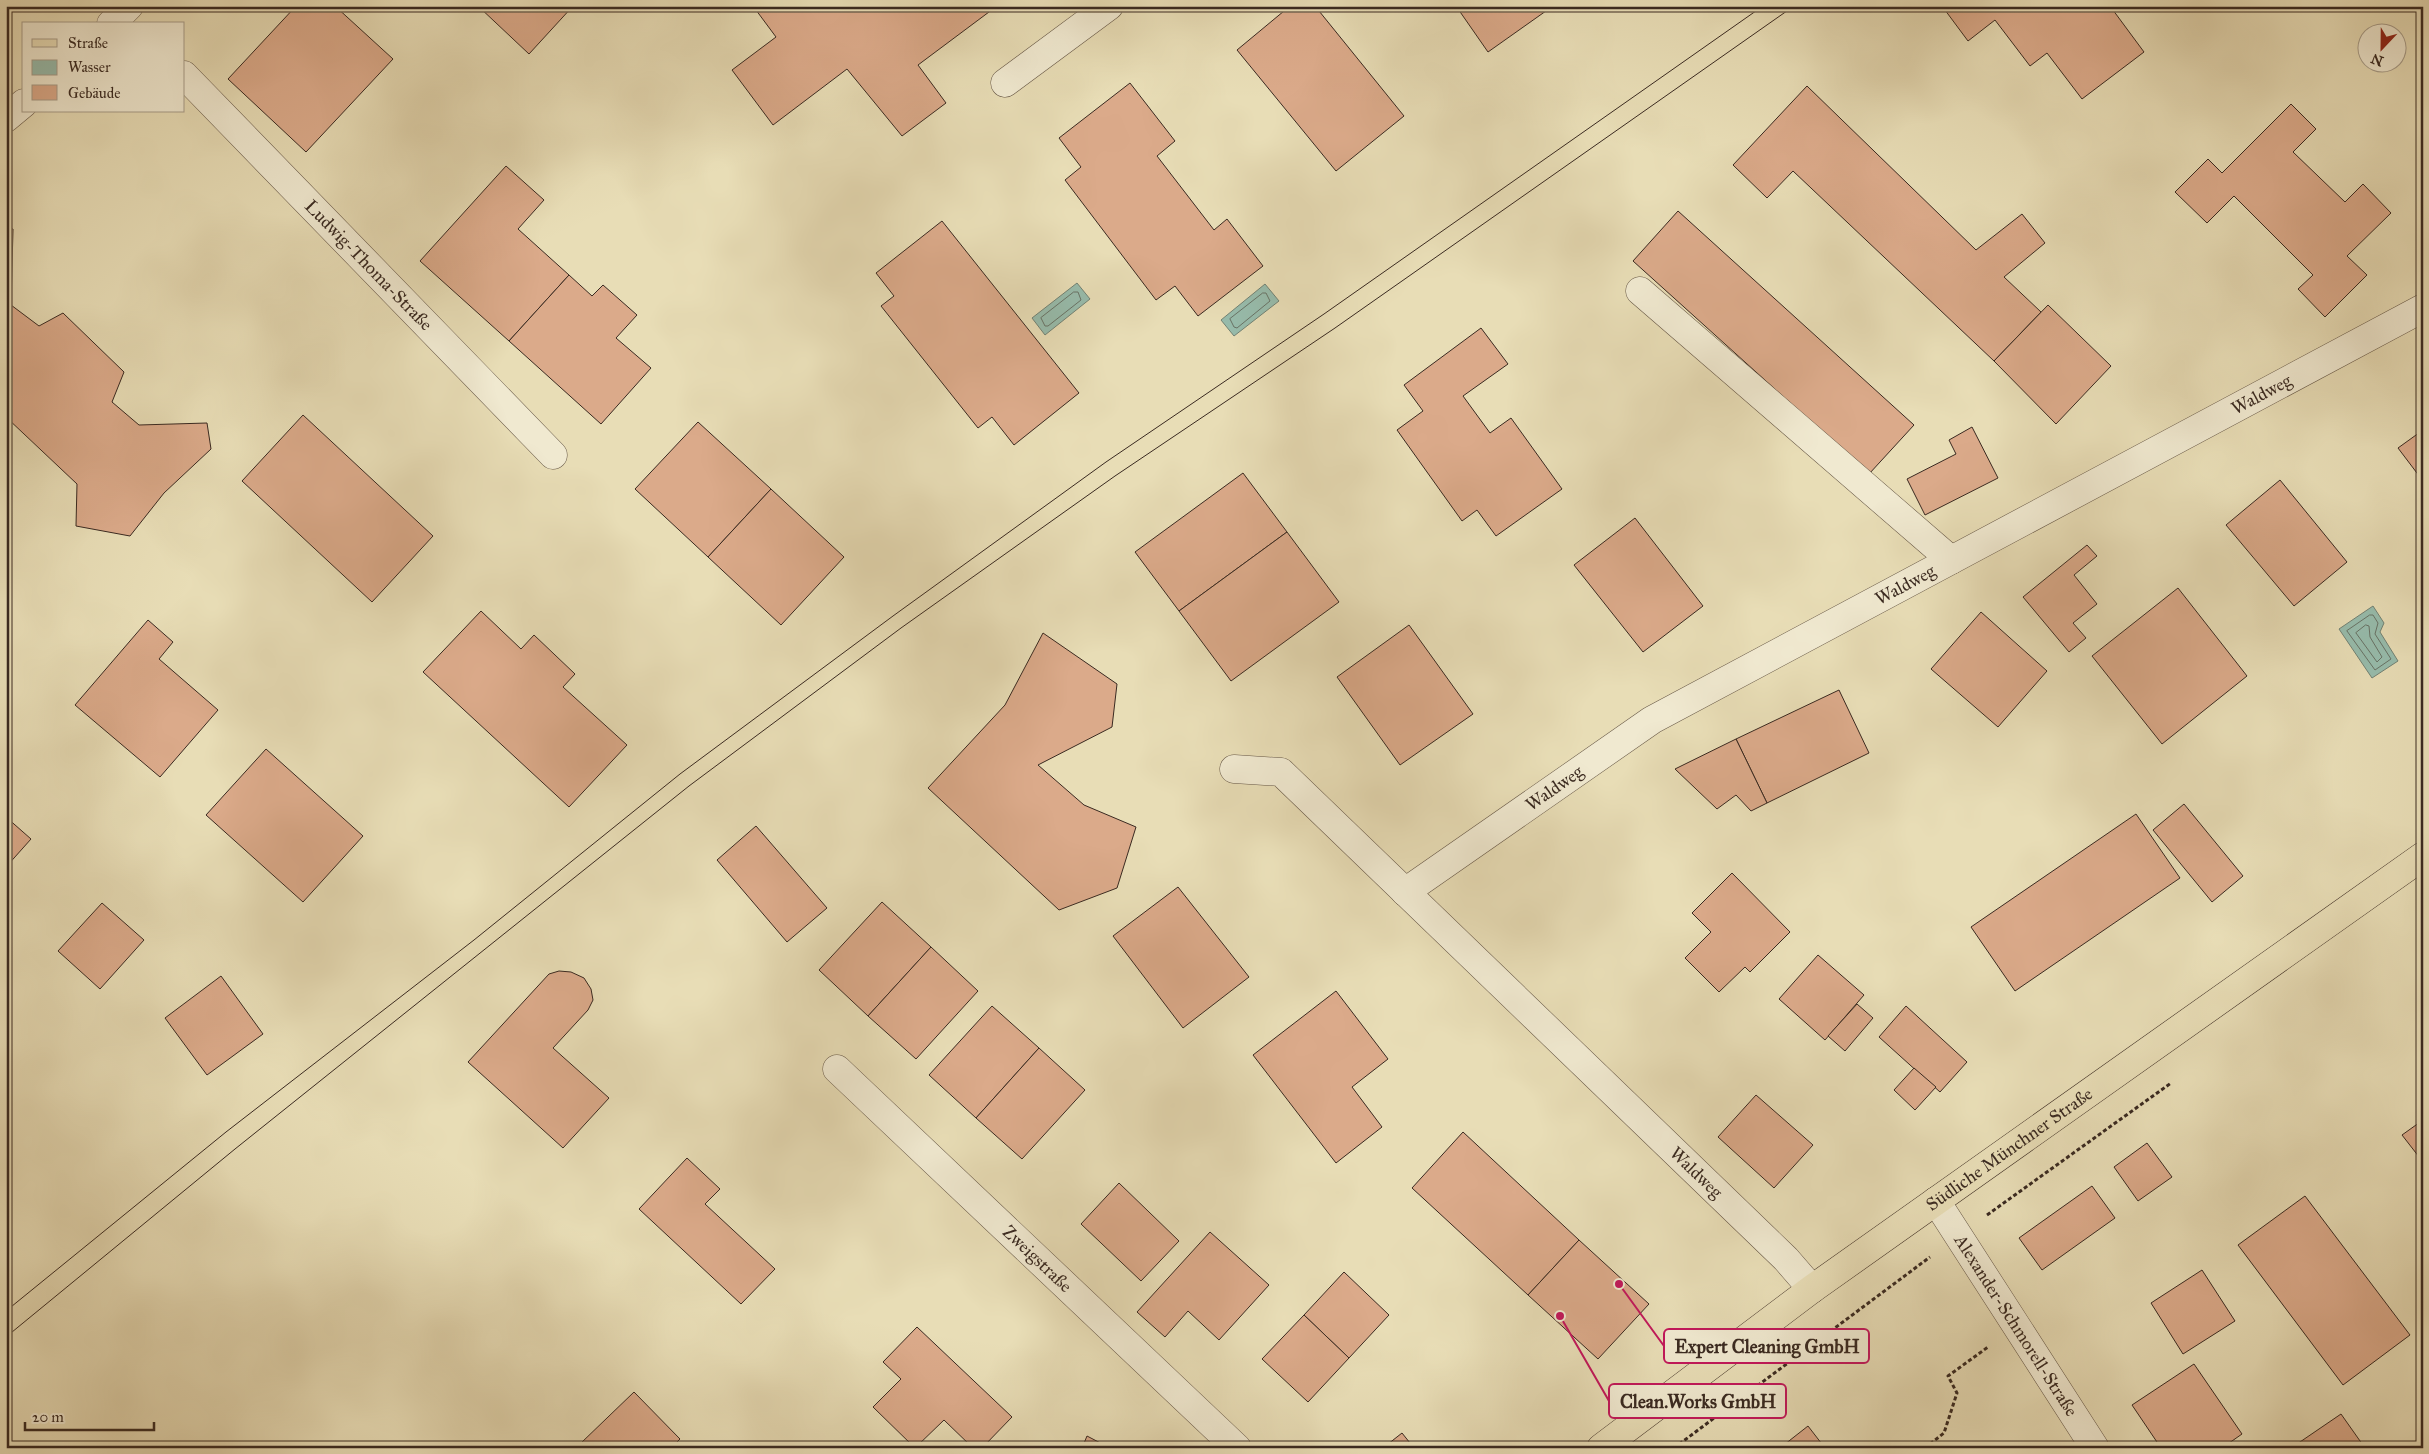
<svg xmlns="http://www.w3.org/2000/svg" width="2429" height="1454" font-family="'IM FELL Great Primer',serif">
  <rect width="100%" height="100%" fill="#e8ddb6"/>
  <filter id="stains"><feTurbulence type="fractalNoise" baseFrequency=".004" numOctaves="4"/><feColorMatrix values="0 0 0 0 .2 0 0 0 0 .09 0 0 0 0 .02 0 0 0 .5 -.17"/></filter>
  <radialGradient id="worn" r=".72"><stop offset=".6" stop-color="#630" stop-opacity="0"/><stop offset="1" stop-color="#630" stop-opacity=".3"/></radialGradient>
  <g fill="#97bcac" stroke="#728274">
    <path d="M1077,283l13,16 -45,36 -13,-17z"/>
    <path d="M1265,284l14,17 -45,35 -13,-16z"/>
    <path d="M2373,606l11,17 -4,9 18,29 -26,17 -33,-49z"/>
  </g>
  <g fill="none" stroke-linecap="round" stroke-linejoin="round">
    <g stroke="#687366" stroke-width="1">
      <path d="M1074,292h4l3,8 -33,26h-3l-4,-8z"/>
      <path d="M1263,293h3l4,8 -33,27 -3,-1 -4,-8z"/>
      <path d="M2370,615h3l5,8 -3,11 16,25 -16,11 -28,-39z"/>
      <path d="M2366,625l3,1 1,11 12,20 -5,5 -21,-29z"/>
    </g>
  </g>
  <g fill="#dbaa8a" stroke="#3a2a21">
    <path d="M296,6h39l58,53 -87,93 -78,-73z"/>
    <path d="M478,6h95l-44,48z"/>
    <path d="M753,6h244l-79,59 28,38 -44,33 -55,-67 -74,56 -41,-55 44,-33z"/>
    <path d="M1290,6h25l89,110 -68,55 -99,-121z"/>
    <path d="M1456,6h97l-65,46z"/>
    <path d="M1942,6h168l34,46 -62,47 -35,-46 -17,13 -35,-46 -27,21z"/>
    <path d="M1130,83l45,58 -18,15 57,74 13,-11 36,47 -65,50 -23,-30 -19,14 -91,-120 16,-13 -22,-29z"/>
    <path d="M1807,86l169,164 46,-36 23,29 -41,34 37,35 -47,49 -201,-190 -26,27 -34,-33z"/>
    <path d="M2291,104l25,25 -23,23 52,50 18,-18 28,29 -44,43 20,19 -42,42 -27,-28 15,-14 -79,-79 -27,27 -32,-31 33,-33 14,14z"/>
    <path d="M506,166l38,34 -26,29 51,46 -60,66 -89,-80z"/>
    <path d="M1678,211l236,214 -45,49 -236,-213z"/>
    <path d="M942,221l137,172 -65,52 -22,-28 -14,11 -97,-122 13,-10 -18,-23z"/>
    <path d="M6,228l7,1 -2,76 28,21 24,-13 61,59 -12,30 27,23 68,-2 4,26 -47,44 -34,43 -54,-10 1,-42 -71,-67z"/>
    <path d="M569,275l23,21 11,-11 34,30 -21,23 35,30 -50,56 -92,-83z"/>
    <path d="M2048,305l63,61 -55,58 -62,-63z"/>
    <path d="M1481,328l27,36 -45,32 27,37 21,-15 51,71 -66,47 -19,-26 -15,11 -65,-91 26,-19 -19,-26z"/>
    <path d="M303,415l130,121 -61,66 -130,-121z"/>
    <path d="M698,422l73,67 -63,68 -73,-68z"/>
    <path d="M1972,427l26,51 -73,37 -18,-36 49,-25 -7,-14z"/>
    <path d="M2423,430v51l-25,-33z"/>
    <path d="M1243,473l44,59 -108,79 -44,-59z"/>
    <path d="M2280,480l67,82 -53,44 -68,-81z"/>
    <path d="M771,489l73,68 -63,68 -73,-68z"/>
    <path d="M1635,518l68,88 -60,46 -69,-87z"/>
    <path d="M1287,532l52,70 -108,79 -52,-70z"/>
    <path d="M2087,545l10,11 -23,19 23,29 -24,19 13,15 -17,14 -46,-55z"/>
    <path d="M2178,588l69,88 -85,68 -70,-88z"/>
    <path d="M481,611l40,38 13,-14 41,39 -12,13 64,58 -58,62 -146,-135z"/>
    <path d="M1981,612l66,59 -49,56 -67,-58z"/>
    <path d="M148,620l25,22 -14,17 59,51 -58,67 -85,-72z"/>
    <path d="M1409,625l64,89 -73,51 -63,-88z"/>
    <path d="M1043,633l74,51 -5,43 -74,38 46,40 52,22 -19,61 -58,22 -131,-122 77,-83z"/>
    <path d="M1839,690l30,63 -102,50 -31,-64z"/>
    <path d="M1736,739l31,64 -16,8 -15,-16 -19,14 -42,-40z"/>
    <path d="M266,749l97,87 -60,66 -97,-87z"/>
    <path d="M2184,804l59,72 -31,26 -59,-72z"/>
    <path d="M2136,814l44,64 -165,113 -44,-64z"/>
    <path d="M6,817l25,22 -25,28z"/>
    <path d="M756,826l71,82 -40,34 -70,-82z"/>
    <path d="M1732,873l58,59 -40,40 -5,-5 -26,25 -34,-34 26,-26 -19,-19z"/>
    <path d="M1178,887l71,90 -66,51 -70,-92z"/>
    <path d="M882,902l49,45 -63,69 -49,-46z"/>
    <path d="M102,903l42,37 -44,49 -42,-38z"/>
    <path d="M931,947l47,44 -62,68 -48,-43z"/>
    <path d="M1818,955l46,40 -39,45 -46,-41z"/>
    <path d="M559,971l12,1 13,6 7,11 2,11 -5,10 -35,38 56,50 -46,50 -95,-86 81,-88z"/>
    <path d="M221,976l42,58 -56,41 -42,-57z"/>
    <path d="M1336,991l52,68 -36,28 30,40 -46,36 -83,-108z"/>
    <path d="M1857,1004l16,14 -28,33 -17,-15z"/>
    <path d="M992,1006l47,42 -63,70 -47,-43z"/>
    <path d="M1906,1006l61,56 -27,30 -61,-55z"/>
    <path d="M1039,1048l46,42 -63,69 -46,-41z"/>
    <path d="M1914,1068l22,19 -21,23 -21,-20z"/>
    <path d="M1756,1095l57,50 -39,43 -56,-51z"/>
    <path d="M2423,1120v42l-21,-27z"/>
    <path d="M1463,1132l116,108 -51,55 -116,-107z"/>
    <path d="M2147,1143l25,34 -34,24 -24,-34z"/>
    <path d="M687,1158l33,31 -15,15 70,65 -34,35 -102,-95z"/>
    <path d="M1119,1183l60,58 -38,40 -60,-57z"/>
    <path d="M2092,1186l23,32 -73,52 -23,-32z"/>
    <path d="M2305,1196l105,139 -67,50 -105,-140z"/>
    <path d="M1210,1232l59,53 -50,55 -31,-29 -23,26 -28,-25z"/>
    <path d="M1579,1240l70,64 -51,55 -70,-64z"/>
    <path d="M2202,1270l33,51 -52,33 -32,-51z"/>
    <path d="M1344,1272l45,43 -40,43 -45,-43z"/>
    <path d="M1304,1315l45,43 -41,44 -46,-43z"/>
    <path d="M917,1327l95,90 -30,31h-9l-29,-28 -29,28 -42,-41 28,-28 -18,-17z"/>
    <path d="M2194,1364l48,70 -20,14h-61l-29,-43z"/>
    <path d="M634,1392l46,47 -9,9h-85l-5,-5z"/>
    <path d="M2341,1414l24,34h-65l-3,-4z"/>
    <path d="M1808,1426l17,22h-45z"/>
    <path d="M1402,1433l12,15h-31z"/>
    <path d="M1087,1436l23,12h-28z"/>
  </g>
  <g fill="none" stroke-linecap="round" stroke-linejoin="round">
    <defs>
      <g id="minor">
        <path d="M111,24l18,-18"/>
        <path id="s1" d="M184,75l369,380"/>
        <path d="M1005,83l104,-77"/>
        <path d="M6,118l18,-15"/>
        <path d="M1640,291l311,269"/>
        <path id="s2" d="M1234,769l47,3 505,487 26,30"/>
        <path id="s3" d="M1405,892l247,-172 771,-412"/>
        <path id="s4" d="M837,1069l400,379"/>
        <path id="s5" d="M1936,1201l159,247"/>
      </g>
      <g id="major">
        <path id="s6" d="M1601,1448l211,-159 611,-433"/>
      </g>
    </defs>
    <use href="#minor" stroke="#665746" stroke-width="29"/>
    <use href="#major" stroke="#3a2a21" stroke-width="29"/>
    <g stroke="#3a2a21" stroke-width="3" stroke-dasharray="4 2.5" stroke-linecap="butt">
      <path d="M1987,1215l184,-132"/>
      <path d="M1674,1448l256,-191"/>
      <path d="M1925,1448l19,-15 13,-40 -9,-17 40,-29"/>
    </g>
    <use href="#minor" stroke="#f0e9d0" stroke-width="28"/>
    <use href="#major" stroke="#e8ddb6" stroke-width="28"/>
    <g stroke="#3a2a21" stroke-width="1">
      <path d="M6,1311l220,-179 248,-192 206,-166 213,-158 213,-154 218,-148 439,-308"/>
      <path d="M6,1337l229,-188 454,-363 212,-158 214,-152 220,-148 459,-322"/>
    </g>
  </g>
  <g text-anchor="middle" stroke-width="5" stroke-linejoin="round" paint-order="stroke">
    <g font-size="18" fill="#3a2a21" stroke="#f0e9d0">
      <text dy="6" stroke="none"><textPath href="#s1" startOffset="265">Ludwig-Thoma-Straße</textPath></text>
      <text dy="6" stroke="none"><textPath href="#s3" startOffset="992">Waldweg</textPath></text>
      <text dy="6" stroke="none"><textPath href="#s3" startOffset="588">Waldweg</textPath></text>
      <text dy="6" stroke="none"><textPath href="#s3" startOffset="182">Waldweg</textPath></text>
      <text dy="6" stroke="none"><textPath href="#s6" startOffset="506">Südliche Münchner Straße</textPath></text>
      <text dy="6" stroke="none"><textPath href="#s2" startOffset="624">Waldweg</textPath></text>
      <text dy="6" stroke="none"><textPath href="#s4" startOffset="276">Zweigstraße</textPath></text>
      <text dy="6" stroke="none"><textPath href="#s5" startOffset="148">Alexander-Schmorell-Straße</textPath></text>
    </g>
  </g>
  <path fill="none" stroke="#c2185b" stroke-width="2" d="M1619 1284L1664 1346M1560 1316L1609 1401"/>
  <g fill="#c2185b" stroke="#f0e9d0" stroke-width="2">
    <circle cx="1619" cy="1284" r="5"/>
    <circle cx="1560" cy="1316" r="5"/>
  </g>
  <g fill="#f0e9d0" stroke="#c2185b" stroke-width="2">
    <rect x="1664" y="1329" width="205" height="34" rx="5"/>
    <rect x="1609" y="1384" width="177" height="34" rx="5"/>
  </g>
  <g font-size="19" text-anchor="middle" font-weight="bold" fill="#3a2a21">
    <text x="1767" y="1353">Expert Cleaning GmbH</text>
    <text x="1698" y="1408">Clean.Works GmbH</text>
  </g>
  <rect width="2429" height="1454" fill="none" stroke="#e8ddb6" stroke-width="25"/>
  <rect x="8" y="8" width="2414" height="1439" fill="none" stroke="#3a2a21" stroke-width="2.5"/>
  <rect x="12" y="12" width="2404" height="1429" fill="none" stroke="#3a2a21"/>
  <rect x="22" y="22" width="162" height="90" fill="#f0e9d0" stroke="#a79d8a"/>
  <rect x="32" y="39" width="25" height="8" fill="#e8ddb6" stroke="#a79d8a"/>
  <text x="68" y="48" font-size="15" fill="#3a2a21">Straße</text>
  <rect x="32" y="60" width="25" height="15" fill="#97bcac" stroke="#a79d8a"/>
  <text x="68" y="72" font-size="15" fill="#3a2a21">Wasser</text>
  <rect x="32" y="85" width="25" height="15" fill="#dbaa8a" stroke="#a79d8a"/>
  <text x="68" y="98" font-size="15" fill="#3a2a21">Gebäude</text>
  <g transform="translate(2382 48) rotate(202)"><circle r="24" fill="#f0e9d0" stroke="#a79d8a"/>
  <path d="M0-4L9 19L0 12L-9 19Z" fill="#8f2418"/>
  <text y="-8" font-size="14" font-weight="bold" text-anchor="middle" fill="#3a2a21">N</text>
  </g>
  <path d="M25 1422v8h129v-8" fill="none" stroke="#3a2a21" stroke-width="2.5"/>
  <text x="32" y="1422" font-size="15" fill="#3a2a21" stroke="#f0e9d0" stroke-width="4" paint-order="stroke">20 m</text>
  <rect width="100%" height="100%" filter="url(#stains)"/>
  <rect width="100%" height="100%" fill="url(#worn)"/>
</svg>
